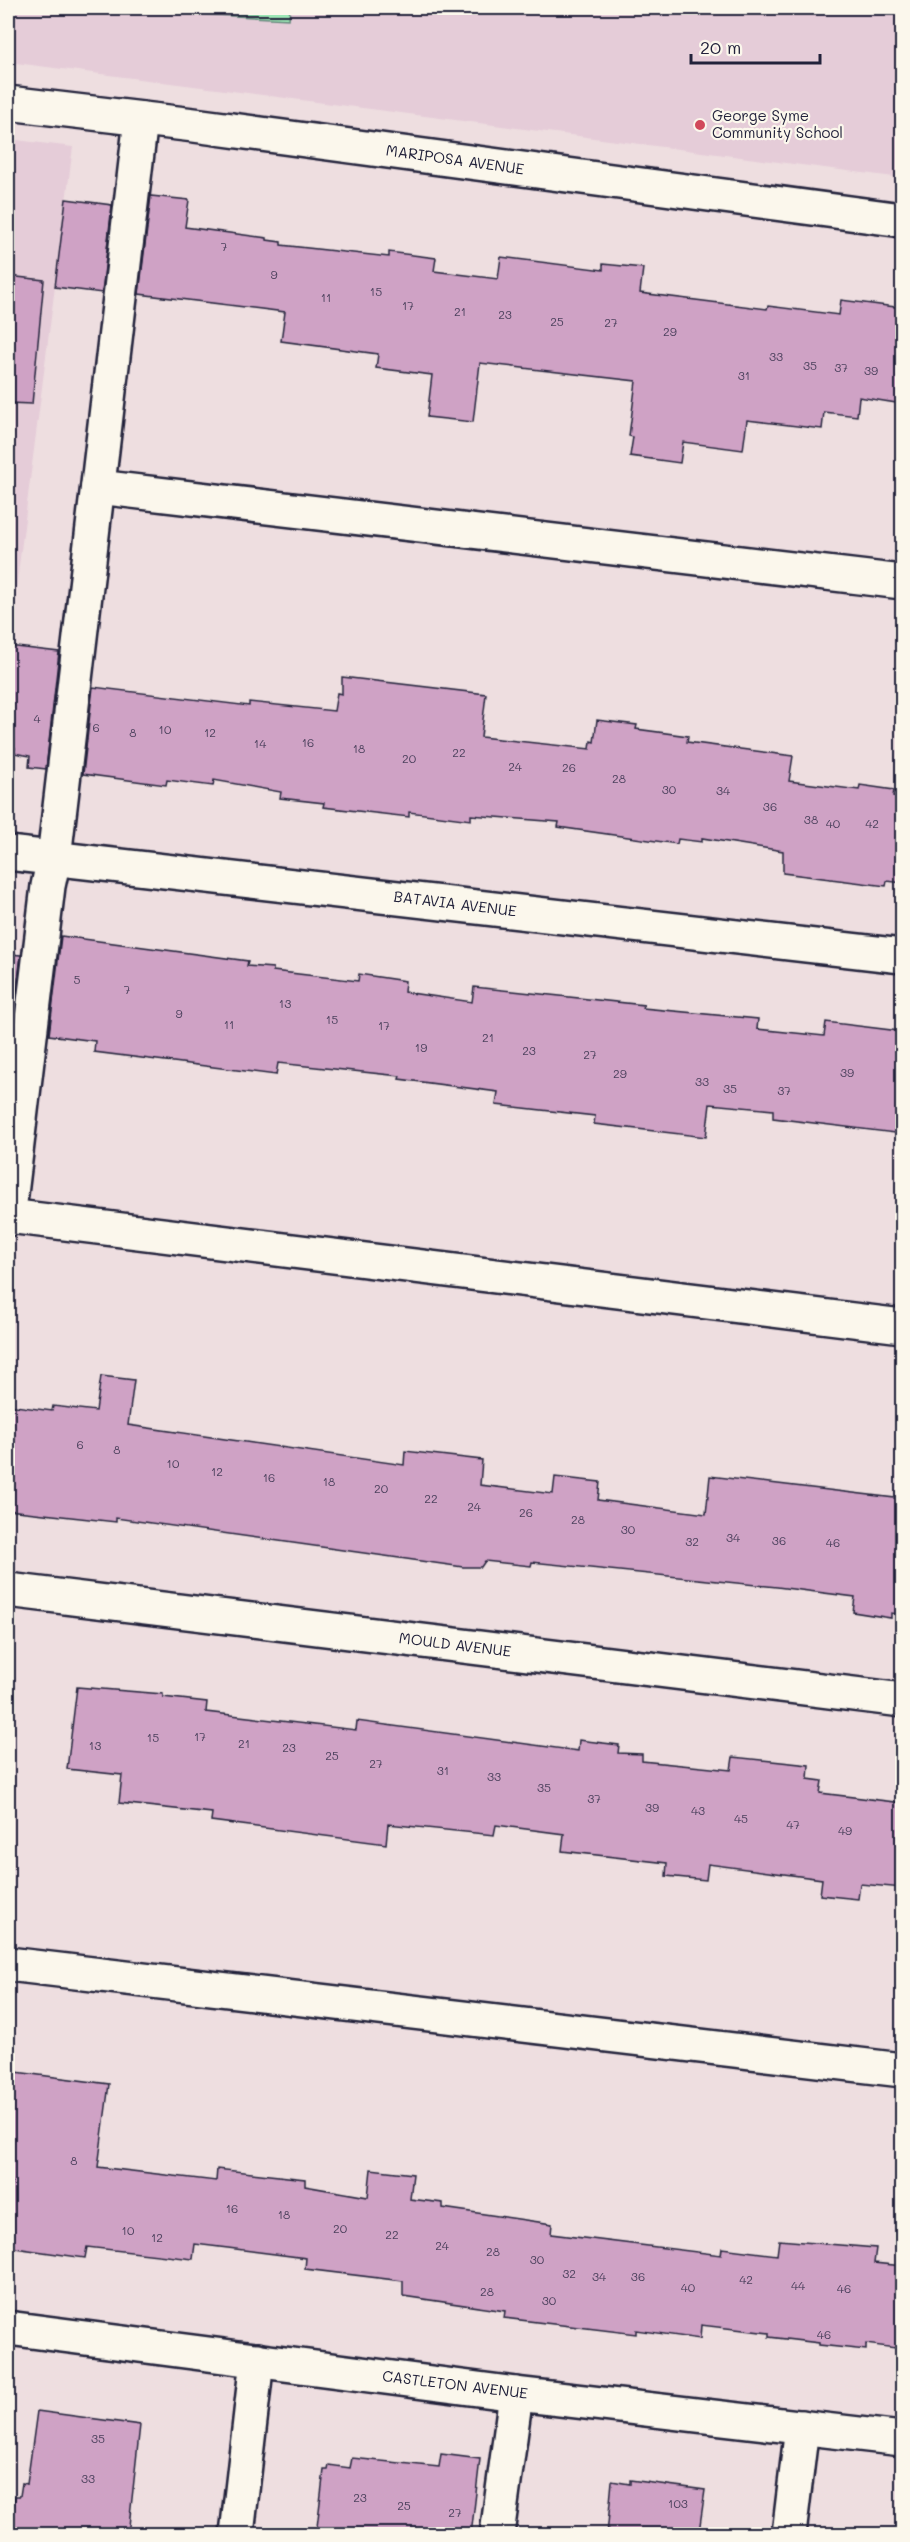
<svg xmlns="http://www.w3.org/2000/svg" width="910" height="2542" font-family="Mali,sans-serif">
  <rect width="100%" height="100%" fill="#eedee0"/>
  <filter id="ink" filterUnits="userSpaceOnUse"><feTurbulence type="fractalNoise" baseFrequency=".0167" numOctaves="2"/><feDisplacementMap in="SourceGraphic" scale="12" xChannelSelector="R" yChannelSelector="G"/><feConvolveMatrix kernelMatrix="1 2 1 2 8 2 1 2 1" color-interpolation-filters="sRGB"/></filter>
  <g filter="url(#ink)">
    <g fill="#e5ccd8">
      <path d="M8,8h894v170l-894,-116z"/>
      <path d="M8,139l65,8 -65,504z"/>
    </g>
    <path fill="#9de7b6" stroke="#608478" stroke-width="1.5" d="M175,8h115l-1,11 -109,-6z"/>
    <g fill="#cfa2c5" stroke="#22223b" stroke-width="1.5">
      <path d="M151,196l38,4 -4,27 82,11v2l14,2v3l108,12v-5l47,6 -2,13 64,8 3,-22 102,13v-6l40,4 -3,25 127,16 1,-3 71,9 2,-15 62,8v96l-44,-7 -2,19 -33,-4 -2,17 -75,-9 -4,30 -60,-8 -3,21 -50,-7 3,-19 -4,-1 7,-55 -156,-18 -7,59 -46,-5 5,-42 -56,-7 2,-14 -97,-13 4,-29 -146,-18z"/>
      <path d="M66,199l46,6 -10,88 -47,-6z"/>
      <path d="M8,276l36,4 -12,124 -24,-1z"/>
      <path d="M8,646l51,6 -13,117 -17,-2 1,-11 -16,-3 1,-5 -7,-1z"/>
      <path d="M342,677l144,17 -5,43 109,12 1,-8 3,1 3,-22 40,5 -1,4 52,7 -1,6 106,14 -4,25 70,9 1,-5 34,5 -1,6 10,1v86l-16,-2 -1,5 -103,-13v-22l-81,-13v4l-24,-3 -1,5 -119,-17 1,-5 -88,-7v5l-62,-8v5l-86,-10 1,-4 -44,-5 1,-6 -67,-12 -1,6 -46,-6 -1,5 -83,-11 10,-87 156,19v-4l85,9 3,-18 5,1z"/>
      <path d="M61,936l187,25 -1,5 26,2v3l85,10 1,-7 46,7 -1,11 68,10 2,-15 170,18 -1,3 115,11 -1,10 67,7 2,-14 73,9 -1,14h5v89l-130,-16v-8l-63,-6 -4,33 -112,-13 1,-8 -99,-11 2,-13 -99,-13 1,-3 -122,-13 -2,12 -182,-23 1,-11 -46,-6z"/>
      <path d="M8,954l13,1 -9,74h-4z"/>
      <path d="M101,1376l33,4 -6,45 276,40 1,-14 77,9 -2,25 73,9 2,-17 45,5 -2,18 108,14 4,-38 193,23v102h-3l-1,13 -8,-1v5l-38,-6 2,-15 -78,-10 -245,-25 -1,4 -46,-5 -4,6h-18l-347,-49v4l-108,-12v-105l44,6 1,-5 43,5z"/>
      <path d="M77,1687l86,7v3l44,5 -1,10 150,18 1,-9 221,30 1,-11 40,5 -1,8 24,1v7l89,9 2,-13 76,8 -1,14 14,2 -2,12 83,10v85l-43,-4 -2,15 -38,-4 2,-16 -114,-15 -2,16 -40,-4 1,-13 -105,-12 2,-17 -68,-9 -2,10 -106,-11 -2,20 -175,-23 1,-8 -93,-10 3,-28 -55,-6z"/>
      <path d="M8,2071l101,13 -11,83 118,14 1,-12 88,10v7l63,11 3,-28 42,5 -3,25 33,4v5l109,16 -1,10 170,21 1,-7 55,7 2,-15 97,8 -2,15 29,3v83l-37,-5v6l-47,-5v-2l-50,-6v-4l-68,-8 -1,14 -64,-9v4l-132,-16 1,-7 -102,-15v-15l-98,-12 1,-11 -78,-10 -33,-4 -2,15 -106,-12 -2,11 -77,-11v-29l4,-37h-4z"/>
      <path d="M37,2411l103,14 -12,110h-118l5,-39h5l2,-13 5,1z"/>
      <path d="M441,2454l39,5 -9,76h-155l8,-65h4l1,-5 21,3 2,-10 87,9z"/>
      <path d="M630,2480l75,10 -6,42 -18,-2v5h-74l5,-54 18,3z"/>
    </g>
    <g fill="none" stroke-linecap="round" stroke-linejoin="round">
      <defs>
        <g id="minor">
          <path d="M8,103l186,22 708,95"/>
          <path d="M98,487l804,95"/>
          <path d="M8,853l894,103"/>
          <path d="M8,1216l894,110"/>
          <path d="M8,1219l40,-333 6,-28 87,-739"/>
          <path d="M8,1590l894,110"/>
          <path d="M8,1964l894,106"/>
          <path d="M8,2328l508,66 386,45"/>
          <path d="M237,2534l20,-174"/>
          <path d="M497,2534l19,-140"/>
          <path d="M789,2534l13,-107"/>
        </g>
      </defs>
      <use href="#minor" stroke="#22223b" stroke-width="38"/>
      <use href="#minor" stroke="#fbf7ec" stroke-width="33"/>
    </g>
  </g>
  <circle fill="#d1495b" stroke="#fbf7ec" stroke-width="2" cx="700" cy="125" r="6"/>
  <g text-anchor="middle" stroke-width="4.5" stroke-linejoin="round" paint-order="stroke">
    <g font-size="12" fill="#4d425e">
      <text x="224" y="251">7</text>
      <text x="274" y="279">9</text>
      <text x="376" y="296">15</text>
      <text x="326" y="302">11</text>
      <text x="408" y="310">17</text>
      <text x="460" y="316">21</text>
      <text x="505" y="319">23</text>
      <text x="557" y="326">25</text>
      <text x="611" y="327">27</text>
      <text x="670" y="336">29</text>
      <text x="776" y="361">33</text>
      <text x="810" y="370">35</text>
      <text x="841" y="372">37</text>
      <text x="871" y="375">39</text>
      <text x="744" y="380">31</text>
      <text x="37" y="723">4</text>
      <text x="96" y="732">6</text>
      <text x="165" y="734">10</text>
      <text x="133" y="737">8</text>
      <text x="210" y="737">12</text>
      <text x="308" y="747">16</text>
      <text x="260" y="748">14</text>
      <text x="359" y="753">18</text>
      <text x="459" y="757">22</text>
      <text x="409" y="763">20</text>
      <text x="515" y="771">24</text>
      <text x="569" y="772">26</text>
      <text x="619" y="783">28</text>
      <text x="669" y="794">30</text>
      <text x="723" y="795">34</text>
      <text x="770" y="811">36</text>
      <text x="811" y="824">38</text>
      <text x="833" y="828">40</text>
      <text x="872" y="828">42</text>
      <text x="77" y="984">5</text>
      <text x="127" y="994">7</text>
      <text x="285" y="1008">13</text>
      <text x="179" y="1018">9</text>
      <text x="332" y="1024">15</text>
      <text x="229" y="1029">11</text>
      <text x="384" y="1030">17</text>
      <text x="488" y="1042">21</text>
      <text x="421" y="1052">19</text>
      <text x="529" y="1055">23</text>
      <text x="590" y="1059">27</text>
      <text x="847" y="1077">39</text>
      <text x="620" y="1078">29</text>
      <text x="702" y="1086">33</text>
      <text x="730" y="1093">35</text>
      <text x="784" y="1095">37</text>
      <text x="80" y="1449">6</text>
      <text x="117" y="1454">8</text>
      <text x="173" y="1468">10</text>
      <text x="217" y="1476">12</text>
      <text x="269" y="1482">16</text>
      <text x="329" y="1486">18</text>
      <text x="381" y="1493">20</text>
      <text x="431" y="1503">22</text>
      <text x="474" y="1511">24</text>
      <text x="526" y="1517">26</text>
      <text x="578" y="1524">28</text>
      <text x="628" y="1534">30</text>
      <text x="733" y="1542">34</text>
      <text x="779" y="1545">36</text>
      <text x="692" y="1546">32</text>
      <text x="833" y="1547">46</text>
      <text x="200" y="1741">17</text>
      <text x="153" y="1742">15</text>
      <text x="244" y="1748">21</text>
      <text x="95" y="1750">13</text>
      <text x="289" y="1752">23</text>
      <text x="332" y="1760">25</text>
      <text x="376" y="1768">27</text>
      <text x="443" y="1775">31</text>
      <text x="494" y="1781">33</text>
      <text x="544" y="1792">35</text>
      <text x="594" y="1803">37</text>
      <text x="652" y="1812">39</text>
      <text x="698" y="1815">43</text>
      <text x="741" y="1823">45</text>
      <text x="793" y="1829">47</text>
      <text x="845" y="1835">49</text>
      <text x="74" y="2165">8</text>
      <text x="232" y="2213">16</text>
      <text x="284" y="2219">18</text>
      <text x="340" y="2233">20</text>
      <text x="128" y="2235">10</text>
      <text x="392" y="2239">22</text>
      <text x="157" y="2242">12</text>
      <text x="442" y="2250">24</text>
      <text x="493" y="2256">28</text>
      <text x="537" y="2264">30</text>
      <text x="569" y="2278">32</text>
      <text x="599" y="2281">34</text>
      <text x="638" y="2281">36</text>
      <text x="746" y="2284">42</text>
      <text x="798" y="2290">44</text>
      <text x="688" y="2292">40</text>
      <text x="844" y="2293">46</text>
      <text x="487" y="2296">28</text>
      <text x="549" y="2305">30</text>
      <text x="824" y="2339">46</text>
      <text x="98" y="2443">35</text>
      <text x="88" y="2483">33</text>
      <text x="360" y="2502">23</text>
      <text x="678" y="2508">103</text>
      <text x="404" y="2510">25</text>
      <text x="455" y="2517">27</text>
    </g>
    <g font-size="15" fill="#22223b" stroke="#fbf7ec" text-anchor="start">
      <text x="712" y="121">George Syme<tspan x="712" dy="17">Community School</tspan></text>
    </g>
    <g font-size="15" fill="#22223b" stroke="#fbf7ec">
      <text transform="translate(455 160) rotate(8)" y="5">MARIPOSA AVENUE</text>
      <text transform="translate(455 904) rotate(7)" y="5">BATAVIA AVENUE</text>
      <text transform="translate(455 1645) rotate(7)" y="5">MOULD AVENUE</text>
      <text transform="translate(455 2385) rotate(7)" y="5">CASTLETON AVENUE</text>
    </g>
  </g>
  <rect width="910" height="2542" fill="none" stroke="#fbf7ec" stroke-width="30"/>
  <rect x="15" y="15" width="880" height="2512" fill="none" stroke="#22223b" stroke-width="2" filter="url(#ink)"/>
  <path d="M691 54v9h129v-9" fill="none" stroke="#22223b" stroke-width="3"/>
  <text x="700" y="54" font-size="18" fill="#22223b" stroke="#fbf7ec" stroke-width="4.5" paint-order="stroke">20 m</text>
</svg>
